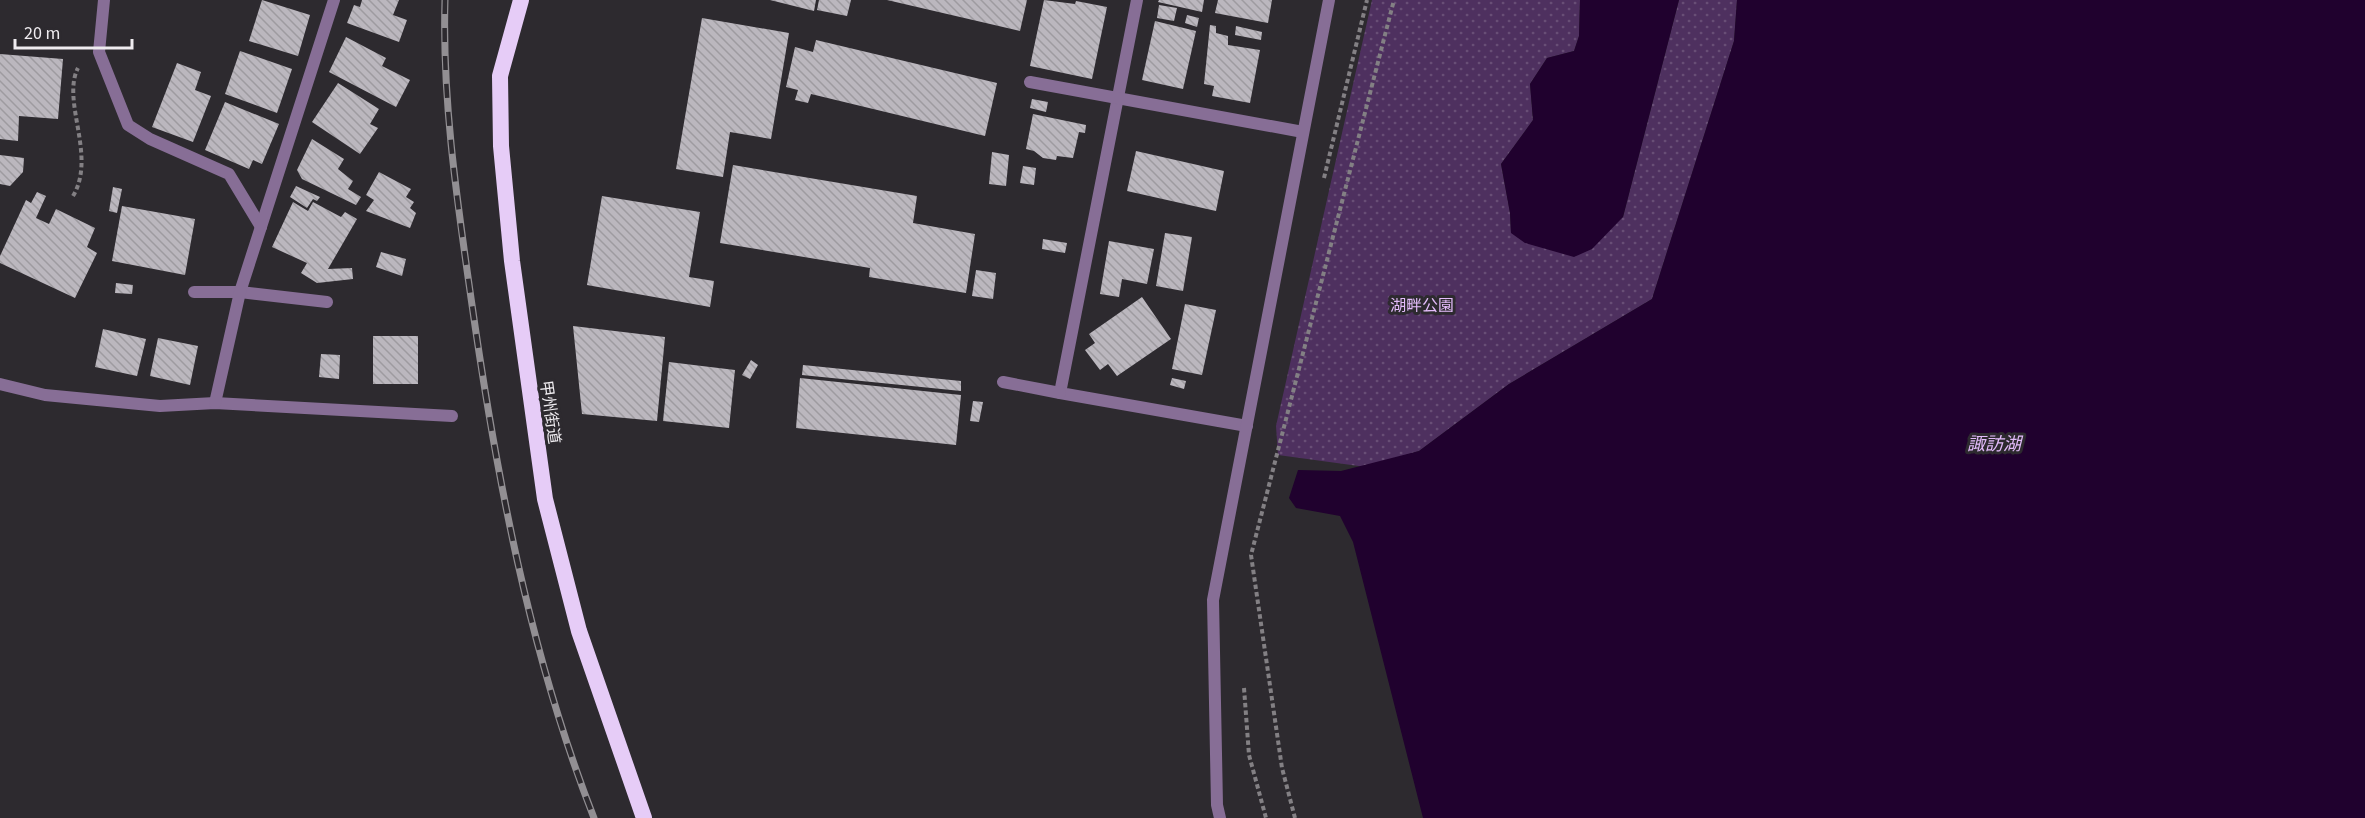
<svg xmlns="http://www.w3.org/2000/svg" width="2365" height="818" font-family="'Source Sans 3','Noto Sans JP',sans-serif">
  <defs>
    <pattern id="park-dots" width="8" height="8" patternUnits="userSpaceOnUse" patternTransform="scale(1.5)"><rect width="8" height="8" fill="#4e305f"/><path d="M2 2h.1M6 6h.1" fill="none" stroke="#684e76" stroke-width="1.8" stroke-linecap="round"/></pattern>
    <pattern id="building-back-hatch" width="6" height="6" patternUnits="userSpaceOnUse" patternTransform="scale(1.5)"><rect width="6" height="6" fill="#bbb7be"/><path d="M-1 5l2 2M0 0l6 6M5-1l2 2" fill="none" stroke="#9e9ba0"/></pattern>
  </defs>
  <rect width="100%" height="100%" fill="#2d2a2f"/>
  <path fill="url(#park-dots)" d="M1372,0h208l-1,36 -5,15 -27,7 -17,26 3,36 -32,44 9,49 1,20 112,-16 56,-217h58l-3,41 -82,258 -143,85 -90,67 -53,16 -88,-12 -2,-29z"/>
  <g fill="#20012e">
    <path d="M1580,0h99l-56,217 -31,32 -18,8 -49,-14 -14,-10 -1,-20 -9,-49 32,-44 -3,-36 17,-26 27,-7 5,-15z"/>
    <path d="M1737,0h628v818h-942l-70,-276 -13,-26 -44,-8 -7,-10 9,-28 43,1 78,-20 90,-67 143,-85 82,-258z"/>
  </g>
  <g fill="url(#building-back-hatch)">
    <path d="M262,0l48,15 -12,41 -49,-15z"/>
    <path d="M362,0h37l-6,15 14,5 -8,22 -52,-19 7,-18 6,2z"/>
    <path d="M770,0h46l-2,11z"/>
    <path d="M819,0h32l-4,16 -30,-6z"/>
    <path d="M887,0h140l-7,31z"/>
    <path d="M1044,0l31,4 1,-3 31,6 -15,72 -62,-13z"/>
    <path d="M1159,0h45l-2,12 -44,-10z"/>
    <path d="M1218,0h54l-4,23 -53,-10z"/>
    <path d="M1159,5l18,3 -3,13 -17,-3z"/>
    <path d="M1187,15l12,3 -2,9 -12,-4z"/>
    <path d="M702,18l87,15 -18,106 -41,-7 -7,45 -47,-8z"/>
    <path d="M1155,21l41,10 -13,58 -41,-9z"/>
    <path d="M1210,25l6,1v7l12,3v9l32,5 -10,53 -38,-7 2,-10 -10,-2z"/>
    <path d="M1236,26l26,6 -1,8 -26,-5z"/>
    <path d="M346,37l40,21 -4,8 28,14 -14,27 -67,-35z"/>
    <path d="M816,40l181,43 -12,53 -174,-42 -3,9 -13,-3 3,-10 -12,-3 9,-40 18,5z"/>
    <path d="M240,51l52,18 -15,44 -52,-19z"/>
    <path d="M0,54l63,5 -5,60 -39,-3 -1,25 -18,-2z"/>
    <path d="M177,63l24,9 -6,18 16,6 -18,46 -41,-15z"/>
    <path d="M338,83l41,26 -9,15 8,4 -18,26 -48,-32z"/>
    <path d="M1032,99l16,3 -2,10 -16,-4z"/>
    <path d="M225,102l54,22 -17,40 -9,-4 -4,9 -44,-19z"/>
    <path d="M1033,114l53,11 -1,8 -6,-1 -6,26 -16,-2 -1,4 -13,-2 -9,-7 -8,-2z"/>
    <path d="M312,139l32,20 -6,10 15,12 -5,8 13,8 -5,8 -54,-26 -5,-9z"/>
    <path d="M1136,151l88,20 -8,40 -89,-20z"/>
    <path d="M992,152l17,3 -3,31 -17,-2z"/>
    <path d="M0,155l24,3 -1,14 -13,14 -10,-2z"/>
    <path d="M733,165l184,31 -4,27 62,11 -9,59 -97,-16 1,-9 -150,-25z"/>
    <path d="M1023,166l13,2 -2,17 -14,-2z"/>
    <path d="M379,172l32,17 -5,8 8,5 -4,6 6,5 -6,15 -44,-17 8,-11 -8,-5z"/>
    <path d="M296,186l24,11 -3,4 -4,-2 -6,9 -17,-11z"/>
    <path d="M113,187l9,2 -5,24 -8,-2z"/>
    <path d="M37,192l9,4 -10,22 13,6 7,-15 39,19 -8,19 10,6 -22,45 -75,-35v-7l26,-56 5,3z"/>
    <path d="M602,196l98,16 -11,65 25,4 -4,26 -123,-22z"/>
    <path d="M293,202l15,9 5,-9 28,15 4,-5 12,7 -29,50 24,-1 1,11 -36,4 -16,-10 6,-10 -35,-16z"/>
    <path d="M122,206l73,13 -10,56 -73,-14z"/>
    <path d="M1165,233l27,4 -9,54 -27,-5z"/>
    <path d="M1043,239l24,4 -2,10 -23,-4z"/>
    <path d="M1109,241l45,8 -7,35 -25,-5 -3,18 -19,-3z"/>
    <path d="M381,252l25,7 -4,17 -26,-9z"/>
    <path d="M976,270l20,3 -3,26 -21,-3z"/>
    <path d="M116,283l17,2 -1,9 -17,-1z"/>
    <path d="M1142,297l29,42 -54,37 -9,-12 -8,6 -15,-20 10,-7 -6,-9z"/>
    <path d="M1185,304l31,6 -14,65 -30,-6z"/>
    <path d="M573,326l92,11 -8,84 -75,-7z"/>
    <path d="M103,329l43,10 -9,37 -42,-9z"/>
    <rect x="373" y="336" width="45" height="48"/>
    <path d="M158,338l40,8 -8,39 -40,-9z"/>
    <path d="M321,354l19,1 -1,24 -20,-2z"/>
    <path d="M751,360l7,5 -8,14 -8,-4z"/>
    <path d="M669,362l66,8 -6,58 -66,-7z"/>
    <path d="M803,365l158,16v10l-159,-16z"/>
    <path d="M800,378l161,17 -5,50 -160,-17z"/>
    <path d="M1172,378l14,3 -2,8 -14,-4z"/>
    <path d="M973,401l10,1 -4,20 -9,-1z"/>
  </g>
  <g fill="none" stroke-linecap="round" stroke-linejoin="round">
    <g stroke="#838084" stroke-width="4" stroke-dasharray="4.5 3" stroke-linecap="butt">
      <path d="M1324,178l43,-178"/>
      <path d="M73,196c24,-40 -12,-95 5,-128"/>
      <path d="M1244,688l5,67 17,63"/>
      <path d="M1295,818l-13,-50 -31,-213 143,-555"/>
    </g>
    <path stroke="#876e96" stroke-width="12" d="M104,0l-5,52 29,73 22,14 79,35 32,53"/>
    <g stroke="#876e96" stroke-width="12">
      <path d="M1137,0l-77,393 187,33"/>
      <path d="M1030,82l273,50"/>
      <path d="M194,292h46l87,10"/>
      <path d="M1003,382l57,11"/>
      <path d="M0,384l45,11 115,11 55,-3 237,13"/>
      <path d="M215,403l25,-111 94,-292"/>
    </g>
    <path stroke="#876e96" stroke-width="12" d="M1220,818l-3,-13 -4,-205 116,-600"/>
    <path stroke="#e6ccf7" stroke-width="16" d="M521,0l-21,76 1,70 11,115 33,238 34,132 65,187"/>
    <defs>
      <path id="rail" d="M445,0c-3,99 12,200 26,298 25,176 58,354 123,520"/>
    </defs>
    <use href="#rail" stroke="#928f93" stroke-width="7"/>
    <use href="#rail" stroke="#2d2a2f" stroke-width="4.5" stroke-dasharray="14" stroke-linecap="butt"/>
  </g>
  <g text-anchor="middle" stroke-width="6" stroke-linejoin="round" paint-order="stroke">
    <g font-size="16" fill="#e4bcfb" stroke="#2d2a2f">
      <text x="1422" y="311">湖畔公園</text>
    </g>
    <g font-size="16" fill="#efecf0" stroke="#2d2a2f">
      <text transform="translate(551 412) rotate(82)" y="6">甲州街道</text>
    </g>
    <g font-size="18" font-style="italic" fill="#e2bbfa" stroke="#2d2a2f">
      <text x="1994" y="450">諏訪湖</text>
    </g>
  </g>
  <path d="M15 39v9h117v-9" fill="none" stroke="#efecf0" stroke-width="3"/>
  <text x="24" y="39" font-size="18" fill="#efecf0" stroke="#2d2a2f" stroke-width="4.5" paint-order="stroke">20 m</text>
</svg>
